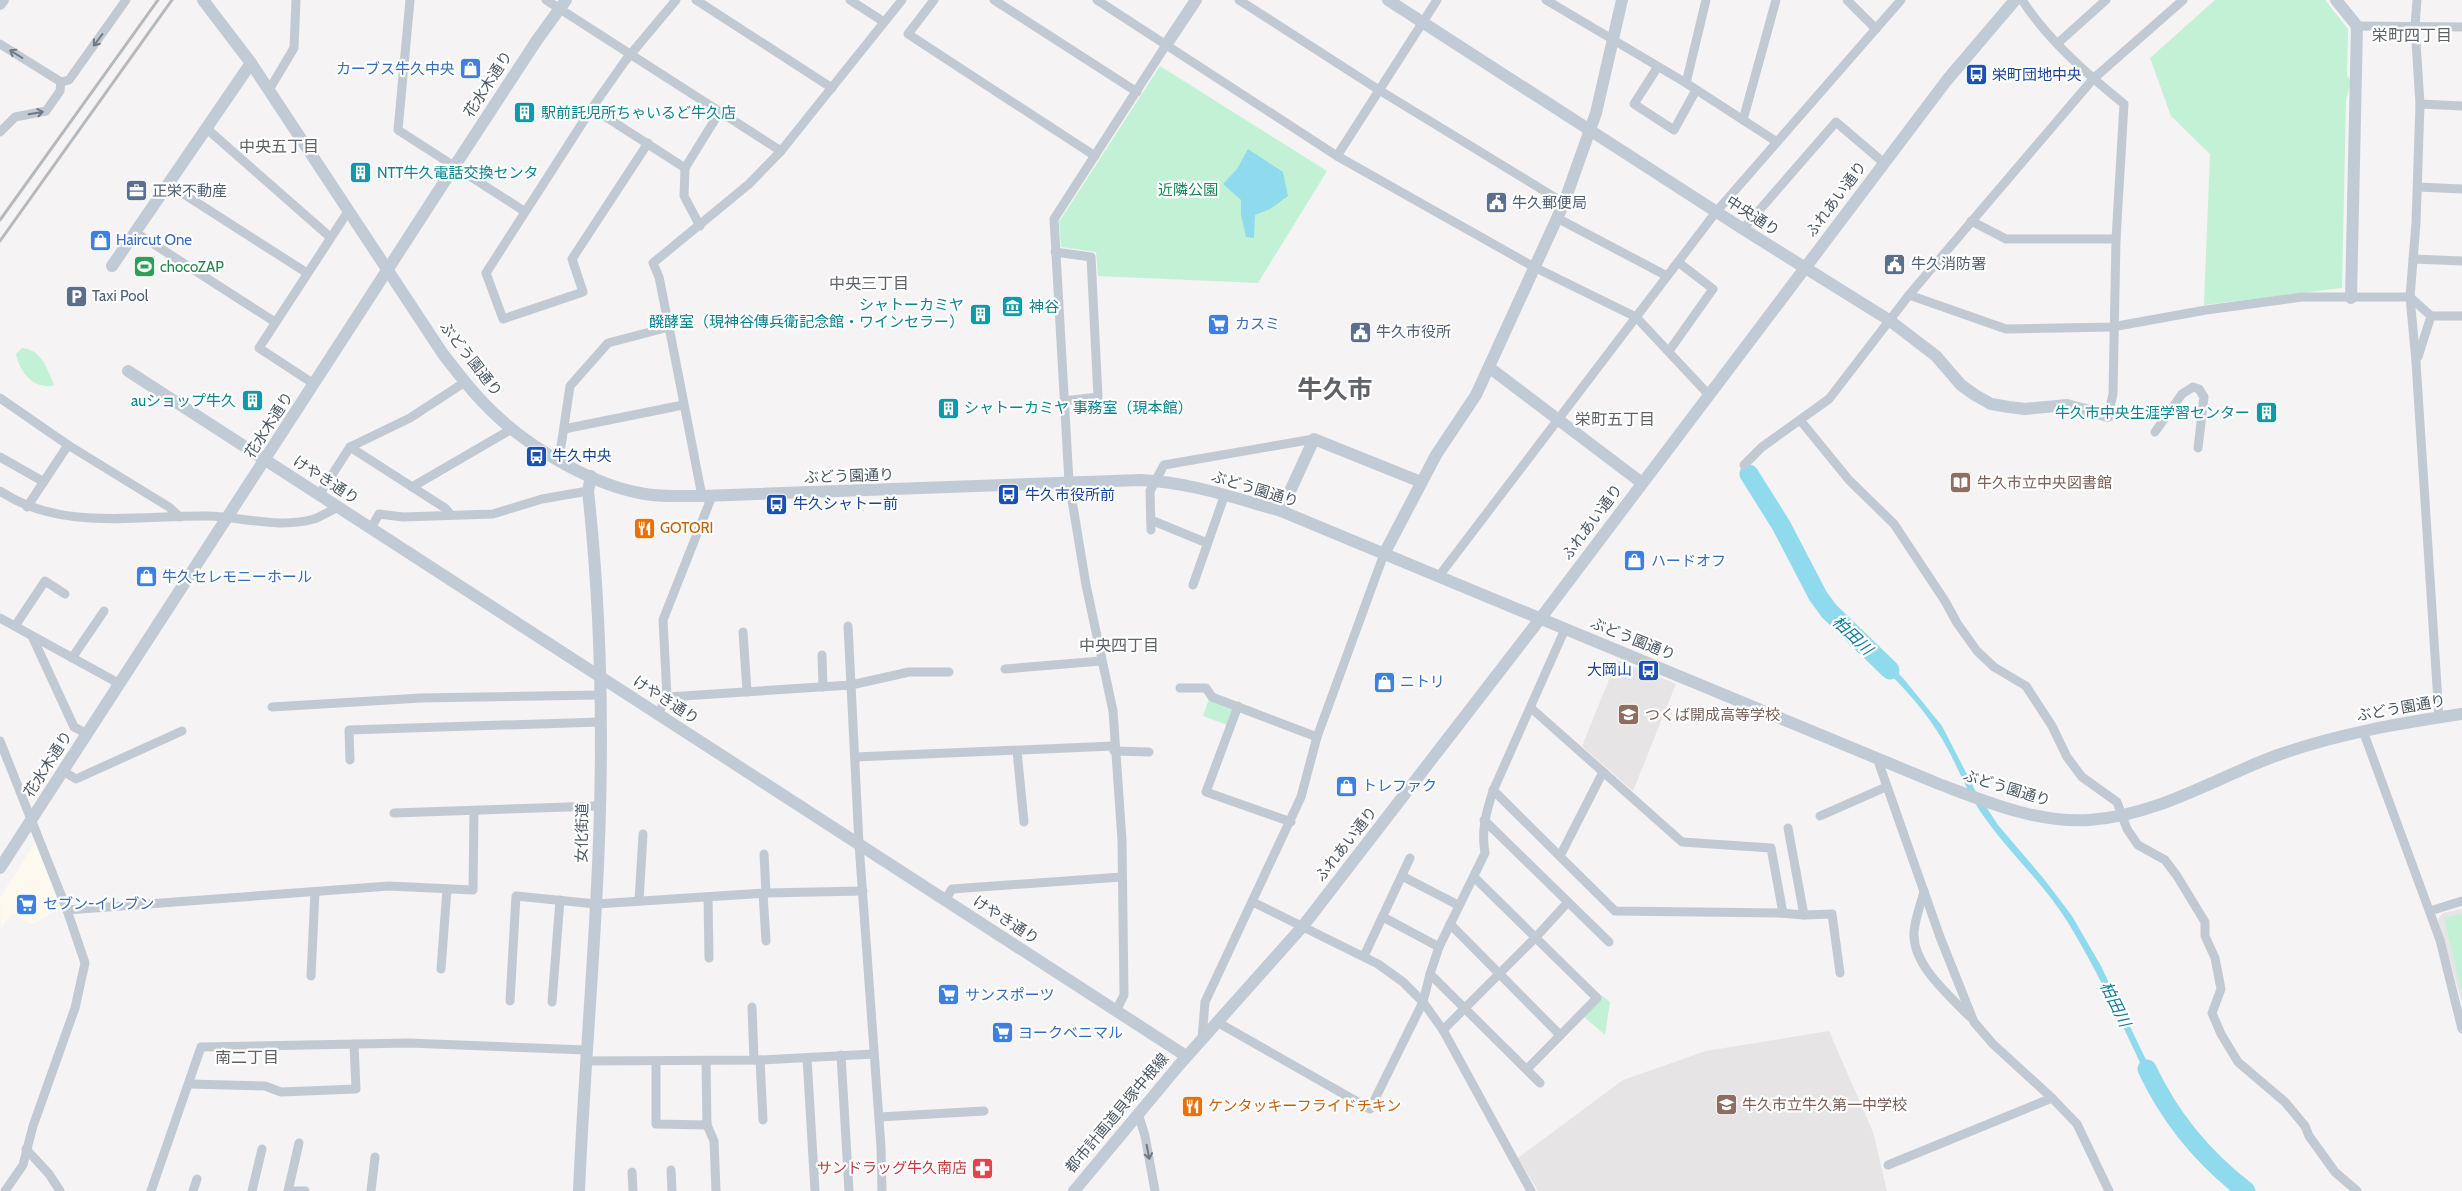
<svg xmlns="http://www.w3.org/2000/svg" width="2462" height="1191" font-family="Cabin,'Noto Sans JP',sans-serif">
  <rect width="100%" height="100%" fill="#f5f3f3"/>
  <path fill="#fdf9ef" d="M36,841l24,67 -28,17 -20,-12 -11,15 -1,-31z"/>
  <g fill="#e6e4e5">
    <path d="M1617,660l59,24 -43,107 -51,-45z"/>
    <path d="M2462,909v94l-24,-84 5,-6z"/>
    <path d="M1829,1031l44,101 14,59h-349l-20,-33 105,-78 83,-29z"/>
  </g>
  <g fill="#c3f1d5">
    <path d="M2215,0h110l23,29 -1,46 4,7 -5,18 -4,188 -138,17 6,-151 -39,-38 -21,-58z"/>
    <path d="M1160,66l167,105 -69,112 -160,-7 -2,-24 -35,-5 -2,-25z"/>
    <path d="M22,348c19,1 25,21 32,36l-2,2c-20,2 -32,-14 -36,-32z"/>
    <path d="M1209,699l23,10 -5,16 -24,-9z"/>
    <path d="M2462,914v81l-18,-77z"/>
    <path d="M1601,995l9,7 -5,33 -23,-20z"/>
  </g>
  <g fill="#90daee">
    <path d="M1248,149l35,23 5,24 -18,13 -15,6 -1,23 -8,-1 -5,-22v-15l-18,-16 14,-15z"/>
    <path d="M1874,649l29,29 39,48 33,64 23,35 46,54 28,37 29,50 60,125 -6,3c-28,-58 -54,-118 -88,-173 -25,-40 -61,-71 -87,-110 -17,-26 -26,-55 -43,-80 -18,-29 -44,-54 -67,-77z"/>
  </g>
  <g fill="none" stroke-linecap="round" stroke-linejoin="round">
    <g stroke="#90daee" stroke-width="19">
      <path d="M1749,474l32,51 37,71 11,15 61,59"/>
      <path d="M2147,1069c23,49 56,89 99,122"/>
    </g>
    <g stroke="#c1cad2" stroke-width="9">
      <path d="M410,0l-12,130 126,81"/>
      <path d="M546,0l235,151"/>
      <path d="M696,0l136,88"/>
      <path d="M850,0l34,22"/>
      <path d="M934,0l-26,34 187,122"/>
      <path d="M994,0l143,92"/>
      <path d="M1097,0l240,156 197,111 102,50 72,77"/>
      <path d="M1239,0l140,90 185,113"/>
      <path d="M1546,0l140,83 91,59"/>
      <path d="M1847,0l29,29"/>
      <path d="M2022,0c26,40 65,74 102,104l-8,135 -3,155 -5,22"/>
      <path d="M2417,0l-2,26 5,78 -4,119 -6,74 6,65 23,355"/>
      <path d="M2357,26l105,1"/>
      <path d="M2058,43l48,-43"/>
      <path d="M0,44l61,38"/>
      <path d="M1657,68l-23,36 40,26 22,-40"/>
      <path d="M61,82l8,-2 57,-80"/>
      <path d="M1686,83l20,-83"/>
      <path d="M269,90l25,-42 2,-48"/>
      <path d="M2420,104l42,2"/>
      <path d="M592,108l93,60"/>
      <path d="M1743,120l33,-120"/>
      <path d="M206,128l124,109"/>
      <path d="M0,132l15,-15 31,-6 14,-20 1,-9"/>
      <path d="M648,143l-76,116 11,33 -80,27 -17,-46 106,-165 33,-47 51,-61"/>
      <path d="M1337,156l100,-156"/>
      <path d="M168,184l139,89"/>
      <path d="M2418,187l44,2"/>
      <path d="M1557,218l110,58"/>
      <path d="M1971,221l35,18h110"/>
      <path d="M700,226l-16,-30 1,-28 34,-55"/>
      <path d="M1743,229l93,-107 48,41"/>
      <path d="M135,232l140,90"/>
      <path d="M1055,252l36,5 7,140 -35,4"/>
      <path d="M2413,259l49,2"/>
      <path d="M1909,295l97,34 106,-2 94,-17 96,-13h108l21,19 -13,41"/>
      <path d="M2431,316h31"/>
      <path d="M669,327l33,169"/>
      <path d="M1669,351l44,-62 -35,-27"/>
      <path d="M314,384l-55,-36 90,-138"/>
      <path d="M0,398l68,47 101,62 11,10"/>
      <path d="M1800,420l49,60 45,44 51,77 12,22 20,28 17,16 32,19 26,40 15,31 15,20 35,25 10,27 11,16 27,15 12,16 28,46v14l10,22 6,31 -9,24 9,21 17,28 47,40 20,24 4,10 26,36 22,19"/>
      <path d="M564,429l119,-24"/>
      <path d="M2155,432l27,-38 11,-7 6,2 5,8 -6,51"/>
      <path d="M350,447l95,61 6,7"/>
      <path d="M0,457l44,25"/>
      <path d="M559,460l11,-74 38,-43 61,-16 -10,-50 -6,-14 96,-79 32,-33 121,-151"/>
      <path d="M1744,465l18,-18 67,-48 80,-104 184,-216 90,-79"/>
      <path d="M412,487l100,-58"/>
      <path d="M0,491c61,41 139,24 208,25 35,1 71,13 106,3 8,-3 16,-8 24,-12"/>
      <path d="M319,495l31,-48 60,-29 55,-36"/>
      <path d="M27,507l41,-62"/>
      <path d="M1151,520l56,23"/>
      <path d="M371,528l8,-14 24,3 90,-3 49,-15 46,-8"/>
      <path d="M1151,530l-1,-39 14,-26 150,-26"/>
      <path d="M1439,576l277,-364 185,-212"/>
      <path d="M1193,585l32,-91"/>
      <path d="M0,618l120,66"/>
      <path d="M15,626l30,-45 20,13"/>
      <path d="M848,626l3,59 58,-13h40"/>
      <path d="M743,632l4,60"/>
      <path d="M32,636l42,91 13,7"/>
      <path d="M822,655l1,32"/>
      <path d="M72,658l32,-47"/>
      <path d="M1005,669l96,-8"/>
      <path d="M1180,688h26l6,9 105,40"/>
      <path d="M667,697l184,-12 8,159 22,303 1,44"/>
      <path d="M1238,706l-32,86 85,30"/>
      <path d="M272,707l149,-9 179,-3"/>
      <path d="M658,714l9,-17 -4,-77 49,-124"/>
      <path d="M2363,731l77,209 22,89"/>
      <path d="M0,741l67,169 18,53 -10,45 -42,118 -10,39 -18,26"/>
      <path d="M1017,751l7,71"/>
      <path d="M1114,751l35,1"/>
      <path d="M855,757l258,-11"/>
      <path d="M1877,758l63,179 34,85 19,22 59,54 25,26 32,67"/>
      <path d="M350,760l-1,-30 251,-8"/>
      <path d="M63,771l13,8 106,-48"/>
      <path d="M1493,790l122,121 168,2 -12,-65 -89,-6 -151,-134"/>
      <path d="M394,813l204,-7"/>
      <path d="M1820,816l66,-29"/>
      <path d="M1484,820l125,122"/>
      <path d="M764,854l2,39"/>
      <path d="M1560,856l43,-84"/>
      <path d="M1402,876l56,29"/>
      <path d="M1475,878l122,120 -70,71"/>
      <path d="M1924,891c-3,13 -9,27 -10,41 -2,33 35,63 56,85"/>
      <path d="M763,893l3,48"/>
      <path d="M708,897l1,61"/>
      <path d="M945,900l7,-11 170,-12"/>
      <path d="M639,901l4,-67"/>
      <path d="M1253,902l125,62 25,18 20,20 20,28 88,161"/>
      <path d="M67,910l322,-24 84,4 1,-79"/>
      <path d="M2430,911l32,-10"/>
      <path d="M1780,913l24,2 -16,-87"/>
      <path d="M1804,915l28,-1 8,59"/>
      <path d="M1383,917l56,30"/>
      <path d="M1450,924l110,111"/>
      <path d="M1364,956l46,-98"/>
      <path d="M441,969l6,-80"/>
      <path d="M1430,974l110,109"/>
      <path d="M311,976l4,-84"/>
      <path d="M510,1001l6,-105 80,8 170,-11 97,-2"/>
      <path d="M552,1002l8,-102"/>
      <path d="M752,1007l2,53"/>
      <path d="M1116,1011l8,-16 -2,-155 -9,-129 -27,-126 -17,-103 -15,-263 112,-174"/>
      <path d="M1217,1022l153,87 53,-107 7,-28 9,-27 46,-94c-4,-23 1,-40 8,-62l72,-162"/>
      <path d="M1443,1030l93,-93 32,-35"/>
      <path d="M1202,1039l3,-37 96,-205 16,-60 67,-183"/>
      <path d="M841,1055l8,136"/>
      <path d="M807,1058l8,133"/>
      <path d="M760,1060l3,60"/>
      <path d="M585,1061l175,-1 113,-6"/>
      <path d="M656,1061v63l51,1 -1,-64"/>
      <path d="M189,1084l76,2 16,6 75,-3 -2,-45"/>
      <path d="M1138,1113l7,23 10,55"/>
      <path d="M879,1117l105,-6"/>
      <path d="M707,1125l7,16 2,50"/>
      <path d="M26,1149l23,25 11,17"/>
      <path d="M1888,1165l164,-67"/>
      <path d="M671,1170l1,21"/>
      <path d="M632,1172l1,19"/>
      <path d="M151,1191l50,-144 208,-4 177,7"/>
      <path d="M193,1191l4,-12"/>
      <path d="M252,1191l10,-42"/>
      <path d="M288,1191l11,-48"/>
      <path d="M289,1191h16"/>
      <path d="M371,1191l4,-34"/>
    </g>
    <g stroke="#c1cbd6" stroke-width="12">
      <path d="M203,0l48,63 192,291c17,22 34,44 55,63 37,34 97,69 147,77 19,3 38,2 57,2l439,-16c48,2 94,18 140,31l658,273c48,18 97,39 150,36 67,-4 126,-42 189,-65 59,-21 122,-32 184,-41"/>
      <path d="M1388,0l355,229 146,91 47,36 25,29 14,10 16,9 18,3 16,2 42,-4 41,11"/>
      <path d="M2336,0l21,26 -6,272"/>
      <path d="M0,4l3,-4"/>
      <path d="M1166,45l30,-45"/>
      <path d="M112,266l139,-203"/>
      <path d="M1490,368l152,115"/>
      <path d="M128,371l1058,685"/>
      <path d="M1281,511l33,-72 107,43"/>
      <path d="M1384,554l52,-99 40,-60 88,-192 32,-90 26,-113"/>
      <path d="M0,868l454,-701 83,-127 29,-40"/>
      <path d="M579,1191c4,-95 12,-191 17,-286 8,-138 7,-277 -8,-414l3,-15"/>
      <path d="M1074,1191l106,-127 123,-138 237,-307 407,-539 68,-80"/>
    </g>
    <g stroke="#b5b8bd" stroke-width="3">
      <path d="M0,220l158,-220"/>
      <path d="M0,241l172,-241"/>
    </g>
  </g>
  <defs><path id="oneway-shaft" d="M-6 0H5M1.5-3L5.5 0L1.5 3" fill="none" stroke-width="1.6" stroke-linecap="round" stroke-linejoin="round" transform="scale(1.25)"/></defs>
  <g stroke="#6e7983">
    <use href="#oneway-shaft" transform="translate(98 40) rotate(127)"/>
    <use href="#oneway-shaft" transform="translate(16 54) rotate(-148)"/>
    <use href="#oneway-shaft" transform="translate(36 113) rotate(-10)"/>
    <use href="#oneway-shaft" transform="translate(1148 1152) rotate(79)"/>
  </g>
  <defs>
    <symbol id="shop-square" viewBox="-11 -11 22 22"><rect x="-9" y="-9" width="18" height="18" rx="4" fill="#3f7fe0" stroke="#fff"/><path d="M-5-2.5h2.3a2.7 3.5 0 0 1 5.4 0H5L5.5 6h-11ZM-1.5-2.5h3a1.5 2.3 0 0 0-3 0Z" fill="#fff"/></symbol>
    <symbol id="bus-square" viewBox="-11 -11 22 22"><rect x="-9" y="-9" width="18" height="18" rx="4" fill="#1a4fb4" stroke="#fff"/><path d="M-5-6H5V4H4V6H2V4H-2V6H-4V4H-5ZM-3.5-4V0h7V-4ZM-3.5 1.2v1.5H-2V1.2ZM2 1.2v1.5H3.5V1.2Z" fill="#fff"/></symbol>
    <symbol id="building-square" viewBox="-11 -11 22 22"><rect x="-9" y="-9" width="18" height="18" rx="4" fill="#0f9aa8" stroke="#fff"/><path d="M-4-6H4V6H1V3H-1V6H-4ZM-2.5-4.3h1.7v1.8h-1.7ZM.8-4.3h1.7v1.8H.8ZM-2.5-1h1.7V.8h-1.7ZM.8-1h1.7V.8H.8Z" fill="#fff"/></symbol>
    <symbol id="office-square" viewBox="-11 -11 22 22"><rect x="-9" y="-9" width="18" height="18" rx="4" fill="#5c6f8a" stroke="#fff"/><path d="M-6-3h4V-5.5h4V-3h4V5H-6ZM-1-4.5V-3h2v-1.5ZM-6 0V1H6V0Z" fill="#fff"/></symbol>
    <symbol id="civic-square" viewBox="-11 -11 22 22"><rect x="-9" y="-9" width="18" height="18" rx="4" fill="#5c6f8a" stroke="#fff"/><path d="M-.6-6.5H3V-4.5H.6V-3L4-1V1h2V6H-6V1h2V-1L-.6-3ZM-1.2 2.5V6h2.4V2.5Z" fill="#fff"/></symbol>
    <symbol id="stadium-square" viewBox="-11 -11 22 22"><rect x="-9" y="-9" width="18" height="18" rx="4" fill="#2e9e5b" stroke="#fff"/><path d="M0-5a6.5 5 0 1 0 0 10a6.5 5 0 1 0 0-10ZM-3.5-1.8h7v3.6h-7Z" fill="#fff"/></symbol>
    <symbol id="parking-square" viewBox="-11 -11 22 22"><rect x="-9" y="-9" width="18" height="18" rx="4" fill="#5c6f8a" stroke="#fff"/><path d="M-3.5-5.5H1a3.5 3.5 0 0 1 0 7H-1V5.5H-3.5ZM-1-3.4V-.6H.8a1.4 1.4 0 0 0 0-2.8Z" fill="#fff"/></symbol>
    <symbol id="museum-square" viewBox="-11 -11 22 22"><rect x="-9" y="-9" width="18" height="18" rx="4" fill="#0f9aa8" stroke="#fff"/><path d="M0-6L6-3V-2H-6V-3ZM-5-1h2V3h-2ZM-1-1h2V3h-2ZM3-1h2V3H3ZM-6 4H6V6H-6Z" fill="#fff"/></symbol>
    <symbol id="supermarket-square" viewBox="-11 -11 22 22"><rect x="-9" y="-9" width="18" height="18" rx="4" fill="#3f7fe0" stroke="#fff"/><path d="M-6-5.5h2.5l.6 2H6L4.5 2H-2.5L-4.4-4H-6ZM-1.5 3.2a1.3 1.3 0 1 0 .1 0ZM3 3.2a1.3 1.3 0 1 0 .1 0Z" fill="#fff"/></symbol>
    <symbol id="library-square" viewBox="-11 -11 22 22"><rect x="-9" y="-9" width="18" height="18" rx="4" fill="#8d6e63" stroke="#fff"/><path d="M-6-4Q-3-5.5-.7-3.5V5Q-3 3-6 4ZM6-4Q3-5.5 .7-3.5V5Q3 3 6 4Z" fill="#fff"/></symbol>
    <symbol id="restaurant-square" viewBox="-11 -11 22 22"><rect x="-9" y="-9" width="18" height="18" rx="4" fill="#e8710a" stroke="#fff"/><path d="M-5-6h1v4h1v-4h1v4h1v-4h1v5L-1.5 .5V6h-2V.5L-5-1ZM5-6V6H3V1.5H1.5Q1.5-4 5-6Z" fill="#fff"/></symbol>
    <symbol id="school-square" viewBox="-11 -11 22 22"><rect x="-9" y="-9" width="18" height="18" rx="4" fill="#8d6e63" stroke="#fff"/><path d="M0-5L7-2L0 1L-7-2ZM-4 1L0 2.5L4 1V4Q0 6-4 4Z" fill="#fff"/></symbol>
    <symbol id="pharmacy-square" viewBox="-11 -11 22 22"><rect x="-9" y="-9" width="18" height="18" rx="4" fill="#e0444e" stroke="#fff"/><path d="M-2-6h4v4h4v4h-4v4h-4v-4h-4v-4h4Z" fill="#fff"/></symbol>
  </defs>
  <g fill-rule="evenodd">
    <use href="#shop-square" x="458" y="56" width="25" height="25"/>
    <use href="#bus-square" x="1964" y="62" width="25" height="25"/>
    <use href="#building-square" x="512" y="100" width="25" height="25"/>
    <use href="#building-square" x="348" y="160" width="25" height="25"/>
    <use href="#office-square" x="124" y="178" width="25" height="25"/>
    <use href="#civic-square" x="1484" y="190" width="25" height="25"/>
    <use href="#shop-square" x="88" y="228" width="25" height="25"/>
    <use href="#civic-square" x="1882" y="252" width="25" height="25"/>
    <use href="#stadium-square" x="132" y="254" width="25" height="25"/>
    <use href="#parking-square" x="64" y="284" width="25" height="25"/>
    <use href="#museum-square" x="1000" y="294" width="25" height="25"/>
    <use href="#building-square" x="968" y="302" width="25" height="25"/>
    <use href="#supermarket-square" x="1206" y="312" width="25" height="25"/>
    <use href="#civic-square" x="1348" y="320" width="25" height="25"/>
    <use href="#building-square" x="240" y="388" width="25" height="25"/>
    <use href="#building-square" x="936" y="396" width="25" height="25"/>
    <use href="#building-square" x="2254" y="400" width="25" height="25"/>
    <use href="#bus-square" x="524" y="444" width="25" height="25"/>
    <use href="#library-square" x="1948" y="470" width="25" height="25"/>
    <use href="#bus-square" x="996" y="482" width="25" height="25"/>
    <use href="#bus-square" x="764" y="492" width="25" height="25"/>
    <use href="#restaurant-square" x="632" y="516" width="25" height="25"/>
    <use href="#shop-square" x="1622" y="548" width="25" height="25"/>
    <use href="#shop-square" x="134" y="564" width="25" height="25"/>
    <use href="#bus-square" x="1636" y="658" width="25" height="25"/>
    <use href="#shop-square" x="1372" y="670" width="25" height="25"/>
    <use href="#school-square" x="1616" y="702" width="25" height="25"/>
    <use href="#shop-square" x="1334" y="774" width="25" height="25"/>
    <use href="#supermarket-square" x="14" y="892" width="25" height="25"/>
    <use href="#supermarket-square" x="936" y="982" width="25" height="25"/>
    <use href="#supermarket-square" x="990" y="1020" width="25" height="25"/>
    <use href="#school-square" x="1714" y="1092" width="25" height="25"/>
    <use href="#restaurant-square" x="1180" y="1094" width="25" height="25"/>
    <use href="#pharmacy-square" x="970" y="1156" width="25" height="25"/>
  </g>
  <g text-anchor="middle" stroke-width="4.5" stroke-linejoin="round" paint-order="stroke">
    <g font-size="15" fill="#366cbe" stroke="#fff" text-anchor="start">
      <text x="455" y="74" text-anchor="end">カーブス牛久中央</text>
      <text x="116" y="245">Haircut One</text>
      <text x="1235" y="329">カスミ</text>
      <text x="1651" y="566">ハードオフ</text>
      <text x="162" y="582">牛久セレモニーホール</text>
      <text x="1400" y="687">ニトリ</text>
      <text x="1362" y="791">トレファク</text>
      <text x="43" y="909">セブン-イレブン</text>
      <text x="965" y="1000">サンスポーツ</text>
      <text x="1018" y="1038">ヨークベニマル</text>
    </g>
    <g font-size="15" fill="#164399" stroke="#fff" text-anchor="start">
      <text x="1992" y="80">栄町団地中央</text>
      <text x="552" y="461">牛久中央</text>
      <text x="1025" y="500">牛久市役所前</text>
      <text x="793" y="509">牛久シャトー前</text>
      <text x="1632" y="675" text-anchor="end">大岡山</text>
    </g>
    <g font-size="15" fill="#4a5661" stroke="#fff">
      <text transform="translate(488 84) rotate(-57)" y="5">花水木通り</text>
      <text transform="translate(1836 199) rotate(-53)" y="5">ふれあい通り</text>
      <text transform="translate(1753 216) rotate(33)" y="5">中央通り</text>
      <text transform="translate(471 359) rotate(52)" y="5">ぶどう園通り</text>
      <text transform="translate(269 425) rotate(-57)" y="5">花水木通り</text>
      <text transform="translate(849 476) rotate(-2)" y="5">ぶどう園通り</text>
      <text transform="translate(326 480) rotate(33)" y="5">けやき通り</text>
      <text transform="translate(1255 489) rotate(17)" y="5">ぶどう園通り</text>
      <text transform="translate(1592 522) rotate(-53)" y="5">ふれあい通り</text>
      <text transform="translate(1633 639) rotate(22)" y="5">ぶどう園通り</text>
      <text transform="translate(666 700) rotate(33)" y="5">けやき通り</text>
      <text transform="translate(2401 708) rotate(-10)" y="5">ぶどう園通り</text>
      <text transform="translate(48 764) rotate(-57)" y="5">花水木通り</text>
      <text transform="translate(2007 788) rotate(17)" y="5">ぶどう園通り</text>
      <text transform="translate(582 833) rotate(-89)" y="5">女化街道</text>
      <text transform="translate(1346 844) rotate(-52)" y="5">ふれあい通り</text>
      <text transform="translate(1006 920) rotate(33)" y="5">けやき通り</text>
      <text transform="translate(1117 1113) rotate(-50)" y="5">都市計画道貝塚中根線</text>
    </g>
    <g font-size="15" fill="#0d838f" stroke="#fff" text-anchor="start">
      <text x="541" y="118">駅前託児所ちゃいるど牛久店</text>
      <text x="377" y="178">NTT牛久電話交換センタ</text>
      <text x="964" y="310" text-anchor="end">シャトーカミヤ<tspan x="964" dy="17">醗酵室（現神谷傳兵衛記念館・ワインセラー）</tspan></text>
      <text x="1029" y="312">神谷</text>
      <text x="236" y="406" text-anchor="end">auショップ牛久</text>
      <text x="964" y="413">シャトーカミヤ 事務室（現本館）</text>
      <text x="2250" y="418" text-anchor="end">牛久市中央生涯学習センター</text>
    </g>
    <g font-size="15" fill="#17864f" stroke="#fff">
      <text x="1188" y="195">近隣公園</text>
    </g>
    <g font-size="15" fill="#4e5e75" stroke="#fff" text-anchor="start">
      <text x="152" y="196">正栄不動産</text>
      <text x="1512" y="208">牛久郵便局</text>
      <text x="1911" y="269">牛久消防署</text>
      <text x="92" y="301">Taxi Pool</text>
      <text x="1376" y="337">牛久市役所</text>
    </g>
    <g font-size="15" fill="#27864d" stroke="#fff" text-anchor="start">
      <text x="160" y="272">chocoZAP</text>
    </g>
    <g font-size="15" fill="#785e54" stroke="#fff" text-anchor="start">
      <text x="1977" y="488">牛久市立中央図書館</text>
      <text x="1645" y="720">つくば開成高等学校</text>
      <text x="1742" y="1110">牛久市立牛久第一中学校</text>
    </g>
    <g font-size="15" fill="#c56008" stroke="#fff" text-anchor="start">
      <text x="660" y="533">GOTORI</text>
      <text x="1208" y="1111">ケンタッキーフライドチキン</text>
    </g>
    <g font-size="15" fill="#be3a42" stroke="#fff" text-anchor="end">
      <text x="967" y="1173">サンドラッグ牛久南店</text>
    </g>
    <g font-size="16" fill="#5f6368" stroke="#fff">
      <text x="2412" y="41">栄町四丁目</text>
      <text x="279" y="152">中央五丁目</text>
      <text x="869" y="289">中央三丁目</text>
      <text x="1615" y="425">栄町五丁目</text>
      <text x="1119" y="651">中央四丁目</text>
      <text x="247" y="1063">南二丁目</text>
    </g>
    <g font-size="16" font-style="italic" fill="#0c7c9b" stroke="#fff">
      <text transform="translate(1853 635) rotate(44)" y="6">柏田川</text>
      <text transform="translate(2116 1004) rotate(64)" y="6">柏田川</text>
    </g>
    <g font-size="25" font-weight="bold" fill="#5f6368" stroke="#fff">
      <text x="1335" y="398">牛久市</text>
    </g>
  </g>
</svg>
